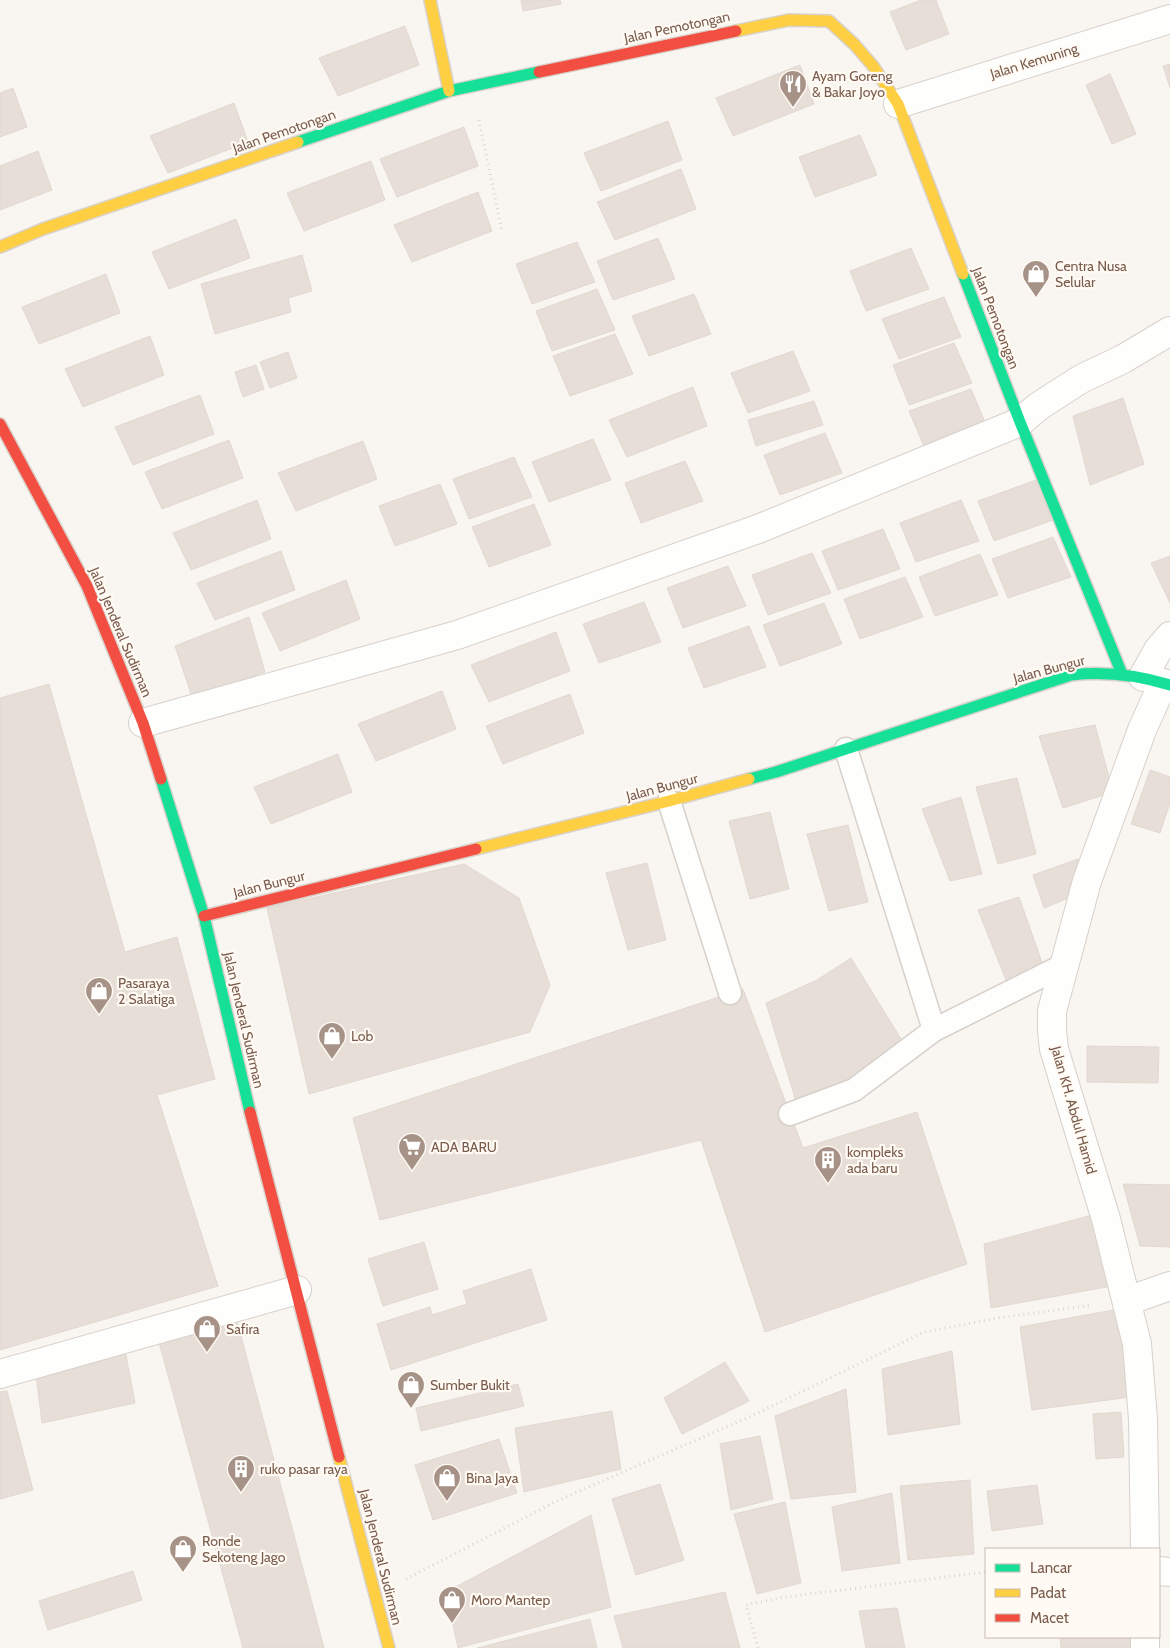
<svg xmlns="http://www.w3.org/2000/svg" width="1170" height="1648" font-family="Cabin,sans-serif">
  <rect width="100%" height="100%" fill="#f9f5f0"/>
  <g fill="#e6ded7" stroke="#e2d8d2">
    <path d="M521,0h39l1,4 -38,7z"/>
    <path d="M921,0h15l13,34 -43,16 -16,-38z"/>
    <path d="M405,26l14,39 -81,31 -19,-38z"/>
    <path d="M1170,64v24l-7,-22z"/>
    <path d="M800,65l14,39 -81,32 -17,-38z"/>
    <path d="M1110,74l26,60 -24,10 -26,-59z"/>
    <path d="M13,88l14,39 -27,10v-44z"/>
    <path d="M234,103l14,39 -80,31 -18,-37z"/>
    <path d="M668,121l14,39 -81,31 -17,-38z"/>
    <path d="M464,127l14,39 -81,31 -17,-38z"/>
    <path d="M860,135l17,40 -62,22 -16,-40z"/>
    <path d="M38,151l14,39 -52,20v-44z"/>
    <path d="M371,161l14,39 -81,31 -17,-38z"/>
    <path d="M681,169l15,40 -81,31 -18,-38z"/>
    <path d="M478,192l14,39 -80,31 -18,-37z"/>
    <path d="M236,219l14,39 -81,31 -17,-37z"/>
    <path d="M658,238l17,41 -62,21 -16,-39z"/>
    <path d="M577,242l18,40 -63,22 -16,-40z"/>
    <path d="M911,248l18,41 -63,22 -16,-40z"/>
    <path d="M302,255l10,36 -24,7 3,14 -76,22 -14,-50z"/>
    <path d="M106,274l14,39 -81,31 -17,-37z"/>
    <path d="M597,289l18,41 -63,21 -16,-40z"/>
    <path d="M694,294l17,40 -62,22 -17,-40z"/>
    <path d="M944,297l17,40 -62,22 -17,-40z"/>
    <path d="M615,334l18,40 -63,22 -17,-40z"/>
    <path d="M150,336l14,39 -81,32 -18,-38z"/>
    <path d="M954,343l18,40 -63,22 -16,-40z"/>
    <path d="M793,351l17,40 -62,22 -17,-40z"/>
    <path d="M288,352l9,26 -27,10 -10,-26z"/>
    <path d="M256,365l8,24 -21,8 -8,-25z"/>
    <path d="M693,387l14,39 -80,31 -18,-37z"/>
    <path d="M971,389l17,40 -62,22 -17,-40z"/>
    <path d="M200,395l14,39 -81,31 -18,-38z"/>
    <path d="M1123,398l21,66 -54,21 -17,-69z"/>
    <path d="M814,401l9,24 -67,21 -8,-26z"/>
    <path d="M825,433l17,40 -62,22 -16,-40z"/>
    <path d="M593,439l18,41 -62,22 -17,-40z"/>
    <path d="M229,440l14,38 -81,31 -17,-37z"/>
    <path d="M363,441l14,38 -81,32 -18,-38z"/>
    <path d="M514,457l18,40 -63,22 -16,-40z"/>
    <path d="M685,461l18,40 -62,22 -16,-40z"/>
    <path d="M1039,479l17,40 -62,22 -16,-40z"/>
    <path d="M440,484l17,40 -62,22 -16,-40z"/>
    <path d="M257,500l14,39 -80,31 -18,-37z"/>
    <path d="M961,500l18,41 -63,21 -16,-39z"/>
    <path d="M534,504l17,41 -62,22 -17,-40z"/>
    <path d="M883,529l17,40 -62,21 -16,-39z"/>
    <path d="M1053,537l18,40 -63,21 -16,-39z"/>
    <path d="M281,551l14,39 -80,30 -18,-37z"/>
    <path d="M812,553l19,40 -63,22 -16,-40z"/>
    <path d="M980,554l18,41 -63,21 -16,-39z"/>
    <path d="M1170,556v47l-19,-40z"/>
    <path d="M728,566l18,40 -63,22 -16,-40z"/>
    <path d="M905,577l18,40 -63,22 -16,-40z"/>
    <path d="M346,580l14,39 -80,32 -18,-38z"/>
    <path d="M644,602l17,40 -62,21 -16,-39z"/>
    <path d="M824,603l18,41 -62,22 -17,-41z"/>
    <path d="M249,617l16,55 -73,25 -17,-51z"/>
    <path d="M749,626l17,41 -62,21 -16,-40z"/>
    <path d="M556,632l14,39 -81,31 -18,-37z"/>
    <path d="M49,684l76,268 52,-15 38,142 -58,16 61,191 -218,64v-652z"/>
    <path d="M442,691l14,38 -80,32 -18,-37z"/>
    <path d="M570,694l14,39 -81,31 -17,-38z"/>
    <path d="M1095,725l18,67 -50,16 -24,-72z"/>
    <path d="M338,754l14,38 -81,32 -17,-37z"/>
    <path d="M1150,770l20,7v26l-10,30 -29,-9z"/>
    <path d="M1017,778l19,76 -38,10 -22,-77z"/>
    <path d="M961,797l21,77 -32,7 -28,-72z"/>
    <path d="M770,812l19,77 -39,10 -21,-78z"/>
    <path d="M848,825l20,77 -39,9 -22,-77z"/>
    <path d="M1078,859l1,35 -35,14 -11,-33z"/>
    <path d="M647,863l19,77 -38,10 -22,-77z"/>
    <path d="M464,864l55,34 31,87 -20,47 -221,62 -42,-186z"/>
    <path d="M1019,897l26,74 -37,14 -30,-75z"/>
    <path d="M851,958l52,84 -37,30 -68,36 -32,-105 51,-23z"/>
    <path d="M743,989l60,159 114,-36 50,152 -202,68 -64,-192 -321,80 -27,-102z"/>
    <path d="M1087,1046l72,1 -1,36 -71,-1z"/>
    <path d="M1123,1184l47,1v62l-30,-1z"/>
    <path d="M1096,1214l16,72 -121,22 -7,-64z"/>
    <path d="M424,1242l14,47 -55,17 -15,-47z"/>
    <path d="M531,1269l16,51 -156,50 -14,-46 53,-17 2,8 35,-11 -4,-13z"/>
    <path d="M1119,1309l12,88 -99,13 -12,-83z"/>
    <path d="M237,1321l87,327h-81l-85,-309z"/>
    <path d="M125,1350l10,53 -93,20 -6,-48z"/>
    <path d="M952,1351l8,73 -72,11 -6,-66z"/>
    <path d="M725,1362l24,39 -67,33 -18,-36z"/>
    <path d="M518,1384l6,22 -103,25 -5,-23z"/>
    <path d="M846,1389l10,103 -65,7 -16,-83z"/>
    <path d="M7,1391l26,99 -33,9v-107z"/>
    <path d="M612,1411l9,58 -97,23 -9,-64z"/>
    <path d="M1121,1412l3,45 -28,2 -3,-45z"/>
    <path d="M760,1436l13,63 -42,11 -11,-66z"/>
    <path d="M499,1439l18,54 -84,27 -18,-55z"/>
    <path d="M970,1480l4,74 -66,6 -8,-74z"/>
    <path d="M660,1484l24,76 -48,15 -24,-76z"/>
    <path d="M1037,1485l6,39 -51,7 -5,-40z"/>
    <path d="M892,1493l8,70 -58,8 -10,-64z"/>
    <path d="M785,1502l16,81 -44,11 -23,-80z"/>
    <path d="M591,1515l20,92 -153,41 -12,-56z"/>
    <path d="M133,1571l9,29 -94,30 -9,-29z"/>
    <path d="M725,1592l15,56h-117l-9,-32z"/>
    <path d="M897,1608l8,40h-39l-7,-37z"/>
    <path d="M590,1619l7,29h-120z"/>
    <path d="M1060,1637h71v11h-70z"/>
  </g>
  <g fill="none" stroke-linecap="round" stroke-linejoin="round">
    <defs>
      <g id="lane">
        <path d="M846,749l88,281"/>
        <path d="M669,801l61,192"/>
        <path d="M790,1114l64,-24 80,-60 130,-65"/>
      </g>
      <g id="street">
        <path d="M898,104l272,-85"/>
        <path d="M1143,677l15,-27 12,-14"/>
        <path d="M143,723l314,-88 301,-106 262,-107 19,-16 42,-27 42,-20 47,-28"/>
        <path d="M1127,1301l43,-15"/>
        <path d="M0,1374l297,-84"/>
        <path d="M1145,1549l-2,-130 -6,-75 -31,-125 -52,-170 -2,-18v-20l35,-130 55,-151 21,-47"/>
        <path d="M1159,1571l11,1"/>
        <path d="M1145,1637v11"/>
      </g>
      <g id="fast">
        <path d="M298,142l151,-51 90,-19"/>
        <path d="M963,274l57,148 102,252"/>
        <path d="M161,779l43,137 46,196"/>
        <path d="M749,779l27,-7 295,-97c35,-4 66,0 99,10"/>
      </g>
      <g id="slow">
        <path d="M430,0l19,91"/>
        <path d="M736,31l53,-11 40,1 25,23 19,22 25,38 65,170"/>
        <path d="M0,247l43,-18 255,-87"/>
        <path d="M476,849l193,-48 80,-22"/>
        <path d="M339,1457l50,191"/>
      </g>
      <g id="jam">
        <path d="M539,72l197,-41"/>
        <path d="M0,424l87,162 56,137 18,56"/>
        <path d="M204,916l272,-67"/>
        <path d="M250,1112l89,345"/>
      </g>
    </defs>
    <use href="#lane" stroke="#d7d1cb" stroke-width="25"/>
    <use href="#street" stroke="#d7d1cb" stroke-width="30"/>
    <use href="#fast" stroke="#d9d2cb" stroke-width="14"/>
    <use href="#slow" stroke="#d9d2cb" stroke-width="14"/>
    <use href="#jam" stroke="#d9d2cb" stroke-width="14"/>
    <g stroke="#dcd5d0" stroke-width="3" stroke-dasharray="1 4" stroke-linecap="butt">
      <path d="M479,120l23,112"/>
      <path d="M406,1579l155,-80 195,-85 168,-82 74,-14 94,-13"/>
      <path d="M758,1648l-12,-43 39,-8 201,-25"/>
    </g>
    <use href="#lane" stroke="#fefefd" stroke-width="22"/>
    <use href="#street" stroke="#fefefd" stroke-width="28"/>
    <use href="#fast" stroke="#16e098" stroke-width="11"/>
    <use href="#slow" stroke="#ffcf43" stroke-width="11"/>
    <use href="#jam" stroke="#f24e42" stroke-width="11"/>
  </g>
  <defs>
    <symbol id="restaurant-pin" viewBox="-11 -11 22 30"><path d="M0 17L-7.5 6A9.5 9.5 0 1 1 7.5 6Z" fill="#a69286" stroke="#fffaf3"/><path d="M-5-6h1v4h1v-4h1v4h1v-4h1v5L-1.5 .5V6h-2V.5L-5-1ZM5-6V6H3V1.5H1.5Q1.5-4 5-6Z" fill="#fff"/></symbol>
    <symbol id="shop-pin" viewBox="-11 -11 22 30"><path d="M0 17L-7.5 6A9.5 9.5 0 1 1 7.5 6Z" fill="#a69286" stroke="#fffaf3"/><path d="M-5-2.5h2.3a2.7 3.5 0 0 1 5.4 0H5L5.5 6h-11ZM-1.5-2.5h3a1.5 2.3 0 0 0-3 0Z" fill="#fff"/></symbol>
    <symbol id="supermarket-pin" viewBox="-11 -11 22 30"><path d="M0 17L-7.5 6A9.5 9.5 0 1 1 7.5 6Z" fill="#a69286" stroke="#fffaf3"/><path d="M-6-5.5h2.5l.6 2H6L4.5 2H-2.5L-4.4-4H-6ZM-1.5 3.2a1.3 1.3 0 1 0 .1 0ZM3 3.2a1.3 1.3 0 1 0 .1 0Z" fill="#fff"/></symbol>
    <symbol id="building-pin" viewBox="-11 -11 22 30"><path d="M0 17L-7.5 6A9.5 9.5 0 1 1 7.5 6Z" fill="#a69286" stroke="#fffaf3"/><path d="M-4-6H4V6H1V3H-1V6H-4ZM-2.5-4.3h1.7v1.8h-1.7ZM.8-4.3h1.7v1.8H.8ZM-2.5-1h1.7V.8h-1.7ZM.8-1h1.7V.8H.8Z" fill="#fff"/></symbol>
  </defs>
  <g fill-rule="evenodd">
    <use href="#restaurant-pin" x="777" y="68" width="32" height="43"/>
    <use href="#shop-pin" x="1020" y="258" width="32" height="43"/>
    <use href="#shop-pin" x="83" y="975" width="32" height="43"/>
    <use href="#shop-pin" x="316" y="1020" width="32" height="43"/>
    <use href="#supermarket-pin" x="396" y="1131" width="32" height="43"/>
    <use href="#building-pin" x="812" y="1144" width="32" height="43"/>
    <use href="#shop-pin" x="191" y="1313" width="32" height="43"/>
    <use href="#shop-pin" x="395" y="1369" width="32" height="43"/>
    <use href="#building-pin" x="225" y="1453" width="32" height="43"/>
    <use href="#shop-pin" x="431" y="1462" width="32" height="43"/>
    <use href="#shop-pin" x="167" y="1533" width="32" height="43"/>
    <use href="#shop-pin" x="436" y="1584" width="32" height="43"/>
  </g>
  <g text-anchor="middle" stroke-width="4.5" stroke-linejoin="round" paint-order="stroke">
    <g font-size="14" fill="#7a5c4d" stroke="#fffaf3">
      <text transform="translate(677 27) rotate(-12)" y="5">Jalan Pemotongan</text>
      <text transform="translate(1034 61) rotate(-17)" y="5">Jalan Kemuning</text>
      <text transform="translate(284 131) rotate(-19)" y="5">Jalan Pemotongan</text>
      <text transform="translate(996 318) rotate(69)" y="5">Jalan Pemotongan</text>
      <text transform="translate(121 632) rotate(67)" y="5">Jalan Jenderal Sudirman</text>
      <text transform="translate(1049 669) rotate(-15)" y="5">Jalan Bungur</text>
      <text transform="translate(662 787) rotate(-15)" y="5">Jalan Bungur</text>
      <text transform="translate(269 884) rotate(-14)" y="5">Jalan Bungur</text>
      <text transform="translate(244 1020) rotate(77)" y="5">Jalan Jenderal Sudirman</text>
      <text transform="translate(1074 1110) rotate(74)" y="5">Jalan KH. Abdul Hamid</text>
      <text transform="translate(381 1557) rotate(76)" y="5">Jalan Jenderal Sudirman</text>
    </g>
    <g font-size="14" fill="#7a5c4d" stroke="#fffaf3" text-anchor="start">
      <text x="812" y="81">Ayam Goreng<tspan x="812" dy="16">&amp; Bakar Joyo</tspan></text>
      <text x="1055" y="271">Centra Nusa<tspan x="1055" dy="16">Selular</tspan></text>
      <text x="118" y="988">Pasaraya<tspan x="118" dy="16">2 Salatiga</tspan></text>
      <text x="351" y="1041">Lob</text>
      <text x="431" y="1152">ADA BARU</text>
      <text x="847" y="1157">kompleks<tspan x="847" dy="16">ada baru</tspan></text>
      <text x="226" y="1334">Safira</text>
      <text x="430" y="1390">Sumber Bukit</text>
      <text x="260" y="1474">ruko pasar raya</text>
      <text x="466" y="1483">Bina Jaya</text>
      <text x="202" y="1546">Ronde<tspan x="202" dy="16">Sekoteng Jago</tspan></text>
      <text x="471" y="1605">Moro Mantep</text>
    </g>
  </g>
  <rect x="985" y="1548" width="175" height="90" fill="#fffaf3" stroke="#cabbb1"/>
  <rect x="995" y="1564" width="25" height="8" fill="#16e098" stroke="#cabbb1"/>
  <text x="1030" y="1573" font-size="15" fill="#7a5c4d">Lancar</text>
  <rect x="995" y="1589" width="25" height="8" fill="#ffcf43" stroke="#cabbb1"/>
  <text x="1030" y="1598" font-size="15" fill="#7a5c4d">Padat</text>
  <rect x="995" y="1614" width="25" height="8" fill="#f24e42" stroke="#cabbb1"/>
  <text x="1030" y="1623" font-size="15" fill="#7a5c4d">Macet</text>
</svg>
